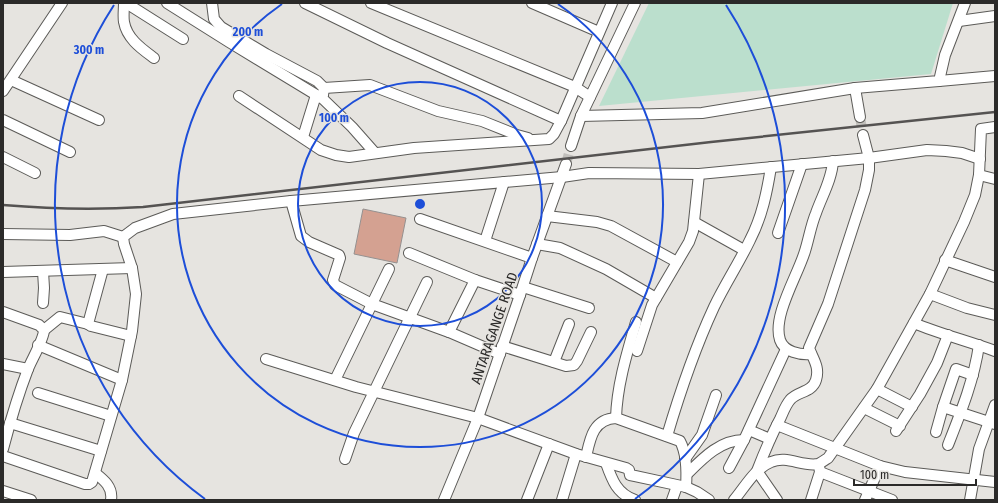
<svg xmlns="http://www.w3.org/2000/svg" width="998" height="503" font-family="'Fira Sans Condensed',sans-serif">
  <rect width="100%" height="100%" fill="#e6e4e0"/>
  <path fill="#bbdfcd" d="M649,3h304l-22,71 -332,32z"/>
  <path fill="#d4a191" stroke="#959190" d="M363,209l43,9 -9,45 -43,-9z"/>
  <g fill="none" stroke-linecap="round" stroke-linejoin="round">
    <g stroke="#c1bfbb" stroke-width="10" stroke-dasharray="10 5" stroke-linecap="butt">
      <path d="M860,117l3,18"/>
      <path d="M566,164l5,-18"/>
    </g>
    <defs>
      <g id="minor">
        <path d="M124,3c0,6 -1,14 0,19 3,17 18,27 30,36"/>
        <path d="M126,3l57,36"/>
        <path d="M167,3l62,39 94,57 29,28 23,26"/>
        <path d="M212,3l2,16 7,8 45,27 51,27 7,7 -1,7"/>
        <path d="M305,3l82,40 174,78"/>
        <path d="M371,3l204,84 15,10"/>
        <path d="M532,3l67,29"/>
        <path d="M959,21l36,-5"/>
        <path d="M11,80l88,40"/>
        <path d="M939,81l56,-5"/>
        <path d="M324,88l46,-3 68,26 44,10 35,14 11,3"/>
        <path d="M855,88l5,29"/>
        <path d="M3,91l59,-88"/>
        <path d="M239,96l82,54 15,5 13,2 65,-9 135,-9 5,-5 7,-13 51,-118"/>
        <path d="M581,116l121,-3 153,-25 84,-7 6,-26 20,-52"/>
        <path d="M3,120l67,32"/>
        <path d="M303,137l13,-42"/>
        <path d="M571,146l10,-30 54,-113"/>
        <path d="M3,157l32,16"/>
        <path d="M979,175l16,4"/>
        <path d="M291,201l10,35 8,6 30,13 1,3 -7,22 2,5 37,19 77,28 26,-52 45,15"/>
        <path d="M547,216l50,6 14,4 66,36"/>
        <path d="M420,219l112,39"/>
        <path d="M694,222l50,28"/>
        <path d="M778,233l24,-69"/>
        <path d="M3,234l67,1 34,-4 19,6"/>
        <path d="M485,241l19,-59"/>
        <path d="M537,244l23,4 46,21 50,29"/>
        <path d="M409,253l66,27"/>
        <path d="M945,260l50,17"/>
        <path d="M103,269l-15,55 3,2 40,10"/>
        <path d="M3,272l129,-4"/>
        <path d="M523,287l66,21"/>
        <path d="M930,294l37,14 28,7"/>
        <path d="M43,303l1,-15 -1,-17"/>
        <path d="M3,312l36,13 5,5c0,9 -12,29 -16,39 -10,26 -18,53 -25,80"/>
        <path d="M914,323c26,11 54,18 81,28"/>
        <path d="M44,330l16,-13 28,7"/>
        <path d="M449,332l51,22"/>
        <path d="M38,345l84,35"/>
        <path d="M502,346l64,20 8,-1 3,-4 14,-29"/>
        <path d="M637,351l15,-46 37,-63 4,-11 6,-57"/>
        <path d="M811,354c-11,1 -27,-2 -31,-14 -8,-24 18,-65 25,-89 4,-13 6,-26 11,-38 6,-17 16,-34 17,-52"/>
        <path d="M266,359l90,28 122,31 98,36 50,14 3,2 1,5 5,1 51,11 11,5 12,8"/>
        <path d="M554,362l15,-38"/>
        <path d="M3,364l25,5"/>
        <path d="M335,380l54,-111"/>
        <path d="M877,389l35,18"/>
        <path d="M38,393l73,23"/>
        <path d="M943,407l52,17"/>
        <path d="M864,408l36,18"/>
        <path d="M616,418c1,-33 11,-65 20,-96"/>
        <path d="M10,423l91,28"/>
        <path d="M777,425l103,41 25,6 90,10"/>
        <path d="M749,430l21,9"/>
        <path d="M896,431l24,-37 17,-31 11,-28"/>
        <path d="M936,432l7,-25 13,-38 17,6"/>
        <path d="M667,436c13,-44 28,-88 47,-129 11,-23 25,-44 36,-67 12,-23 17,-48 21,-73"/>
        <path d="M948,445c13,-33 26,-65 31,-100"/>
        <path d="M3,456l82,28h4l3,-2 30,-102 10,-49 4,-37 -4,-26 -8,-24 -1,-7 12,-9 38,-14 118,-13 271,-24 27,-4 110,1 170,-16 58,-8 19,1 16,2 18,6"/>
        <path d="M586,457c4,-18 7,-38 30,-39l64,23c7,13 7,31 6,46"/>
        <path d="M345,459l9,-26 73,-151"/>
        <path d="M685,459l17,-24 14,-40"/>
        <path d="M606,463c6,17 11,31 29,37"/>
        <path d="M729,468l15,-28 42,-91"/>
        <path d="M820,472l72,28"/>
        <path d="M95,473c9,7 18,14 16,27"/>
        <path d="M687,474c16,-16 33,-34 57,-34"/>
        <path d="M3,491l28,9"/>
        <path d="M444,500l34,-82 42,-123 12,-37 34,-94"/>
        <path d="M527,500l22,-56"/>
        <path d="M562,500l14,-46"/>
        <path d="M672,500l5,-14"/>
        <path d="M734,500c11,-13 21,-32 37,-38 16,-7 31,5 47,2 3,-1 7,-4 10,-6l49,-69 53,-95 34,-72 11,-27 4,-20 2,-46 14,-2"/>
        <path d="M777,500l-20,-29c7,-18 14,-35 23,-52 3,-6 5,-13 10,-19 7,-9 22,-7 26,-20 4,-13 -3,-21 -7,-32l19,-44 37,-114 4,-20v-12l-6,-23"/>
        <path d="M811,500l9,-28 -1,-6"/>
        <path d="M865,500l15,-34"/>
        <path d="M970,500l9,-51 16,-44"/>
      </g>
    </defs>
    <use href="#minor" stroke="#5c5b58" stroke-width="12"/>
    <use href="#minor" stroke="#fff" stroke-width="10"/>
    <path stroke="#555352" stroke-width="2.5" d="M3,205c48,4 92,5 140,2l568,-65 284,-30"/>
  </g>
  <g fill="none" stroke="#1d4ed8" stroke-width="2">
    <circle cx="420" cy="204" r="122"/>
    <path d="M558 4A243 243 0 1 1 282 4"/>
    <path d="M205 499A365 365 0 0 1 114 5M726 5A365 365 0 0 1 635 499"/>
  </g>
  <g text-anchor="middle" stroke-width="3" stroke-linejoin="round" paint-order="stroke">
    <g font-size="14" fill="#2b2a29" stroke="#e6e4e0">
      <text transform="translate(494 328) rotate(-71)" y="5">ANTARAGANGE ROAD</text>
    </g>
  </g>
  <circle cx="420" cy="204" r="6" fill="#1d4ed8" stroke="#e6e4e0" stroke-width="2"/>
  <g font-size="12" text-anchor="middle" font-weight="bold" fill="#1d4ed8" stroke="#e6e4e0" stroke-width="3" stroke-linejoin="round" paint-order="stroke">
    <text x="248" y="36">200 m</text>
    <text x="89" y="54">300 m</text>
    <text x="334" y="122">100 m</text>
  </g>
  <rect width="998" height="503" fill="none" stroke="#2b2a29" stroke-width="8"/>
  <path d="M854 479v6h122v-6" fill="none" stroke="#2b2a29" stroke-width="2"/>
  <text x="860" y="479" font-size="12" fill="#2b2a29" stroke="#e6e4e0" stroke-width="3" paint-order="stroke">100 m</text>
</svg>
